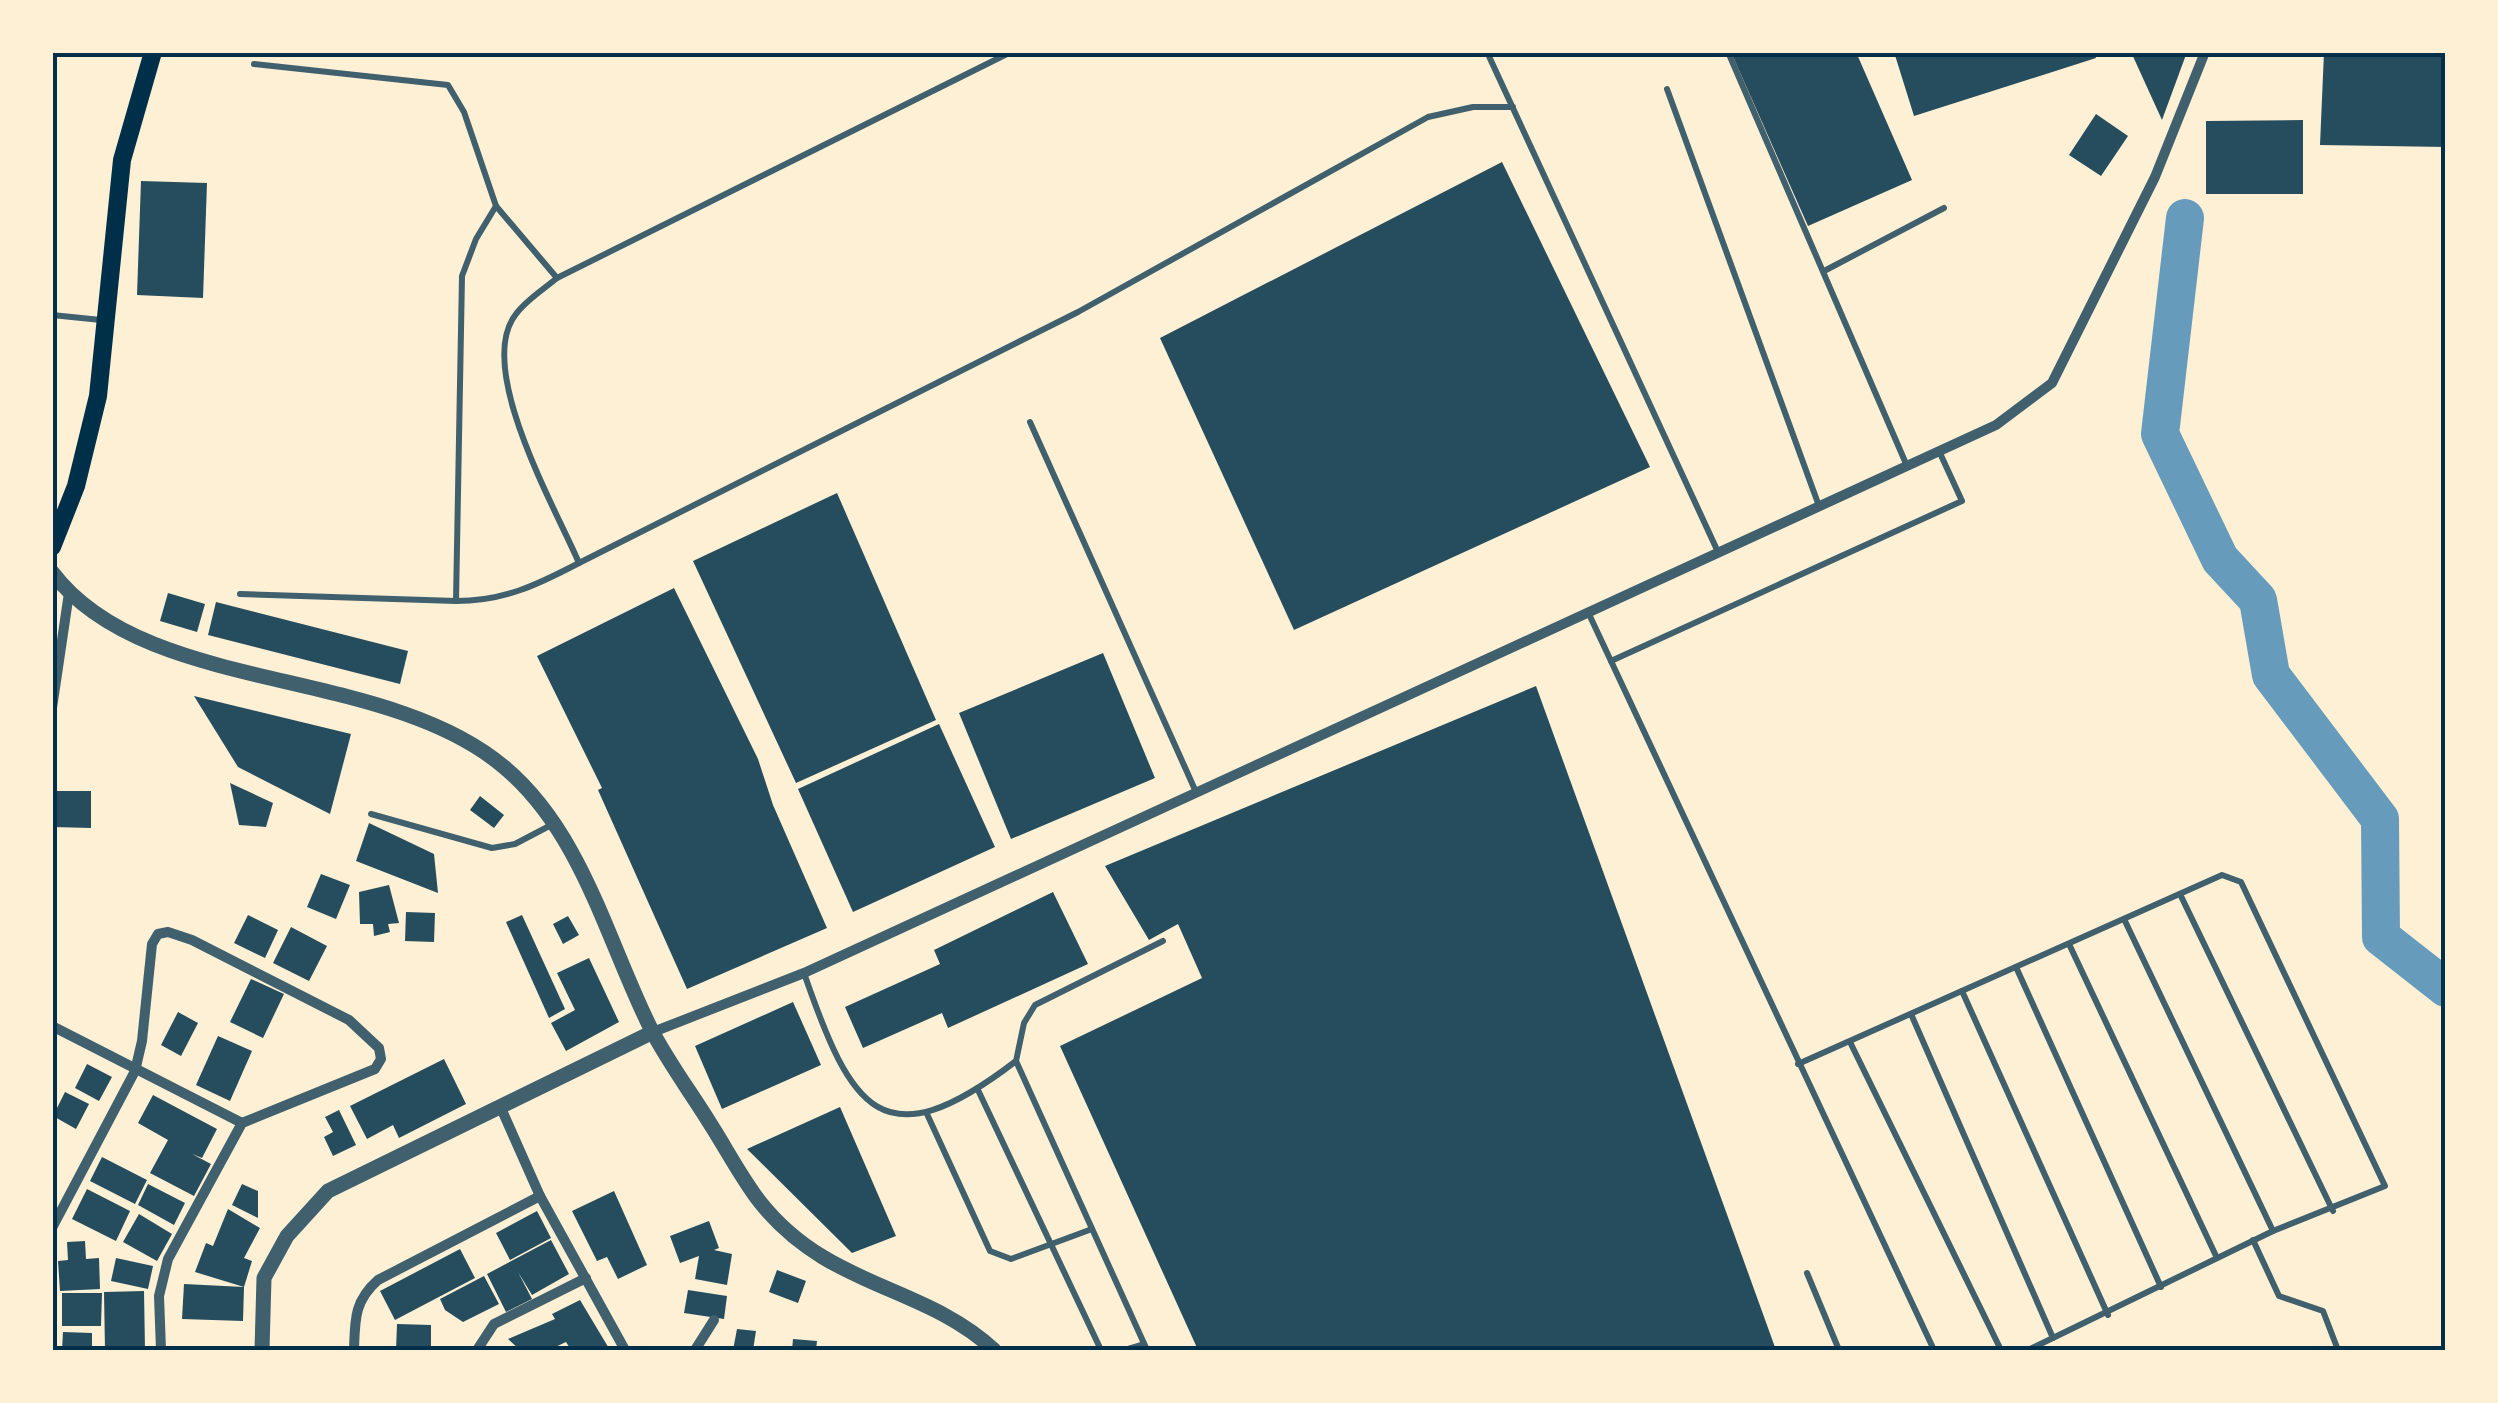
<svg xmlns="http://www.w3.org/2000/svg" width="2498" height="1403" font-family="'Alegreya Sans',sans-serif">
  <rect width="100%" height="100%" fill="#fdf0d5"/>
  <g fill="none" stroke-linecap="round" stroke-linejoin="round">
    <path stroke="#669bbc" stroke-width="38" d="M2185,218l-25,216 60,125 38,41 13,75 109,144 1,118 65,51"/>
  </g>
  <g fill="#264d5e">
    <path d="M1731,52h125l56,128 -104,46z"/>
    <path d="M1894,52h200l2,6 -182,58z"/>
    <path d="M2131,52h56l-25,68z"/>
    <path d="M2324,52h122v95l-126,-2z"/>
    <path d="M2096,114l32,22 -27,40 -32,-21z"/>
    <path d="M2303,120v74h-97v-73z"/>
    <path d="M1502,162l148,305 -356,163 -134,-292z"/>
    <path d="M141,181l66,2 -4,115 -66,-3z"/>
    <path d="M837,493l99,227 -140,63 -103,-222z"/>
    <path d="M674,588l84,171 15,46 54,123 -140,61 -89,-199 4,-2 -65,-132z"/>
    <path d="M168,593l37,11 -8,28 -37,-11z"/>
    <path d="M216,602l192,49 -8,33 -192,-49z"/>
    <path d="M1103,653l52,125 -144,61 -52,-126z"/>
    <path d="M1536,686l240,664h-578l-138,-304 142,-68 -24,-54 -29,16 -44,-74z"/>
    <path d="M194,696l157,38 -21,80 -92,-47z"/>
    <path d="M939,724l56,123 -142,65 -55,-123z"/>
    <path d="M230,783l43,20 -7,24 -27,-2z"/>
    <path d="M52,791h39v37l-39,-1z"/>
    <path d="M480,796l24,19 -10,13 -24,-18z"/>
    <path d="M369,823l65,31 4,39 -82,-32z"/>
    <path d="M321,874l29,11 -14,34 -29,-12z"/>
    <path d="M389,885l10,38 -11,1 2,8 -16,4 -1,-12h-13l-1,-32z"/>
    <path d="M1053,892l35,72 -140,64 -6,-15 -79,35 -18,-41 95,-43 -6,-14z"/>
    <path d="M406,912l29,1 -1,29 -29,-1z"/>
    <path d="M248,915l30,15 -13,28 -31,-15z"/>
    <path d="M522,915l43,94 -16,9 -43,-96z"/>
    <path d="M568,916l11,19 -16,9 -10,-20z"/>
    <path d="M291,927l36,19 -18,35 -36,-18z"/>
    <path d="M589,958l30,64 -53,29 -15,-28 24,-13 -18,-37z"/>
    <path d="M251,979l33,15 -21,44 -33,-16z"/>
    <path d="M793,1002l28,63 -99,44 -27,-63z"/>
    <path d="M178,1012l20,11 -17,33 -20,-11z"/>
    <path d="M218,1036l34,15 -22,50 -34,-16z"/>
    <path d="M444,1059l22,45 -67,34 -6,-13 -26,14 -17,-33z"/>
    <path d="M87,1064l25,13 -13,24 -24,-13z"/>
    <path d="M65,1092l24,12 -13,25 -23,-13z"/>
    <path d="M153,1095l64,34 -15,29 -10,-4 19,10 -17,32 -44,-23 18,-33 -30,-17z"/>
    <path d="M840,1107l56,129 -44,17 -105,-104z"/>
    <path d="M339,1110l17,35 -23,11 -9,-19 9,-5 -8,-15z"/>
    <path d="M102,1157l45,23 -12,24 -45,-23z"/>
    <path d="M148,1184l37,19 -11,22 -36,-20z"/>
    <path d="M242,1184l16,7v27l-26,-13z"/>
    <path d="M87,1189l43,22 -14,30 -44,-22z"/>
    <path d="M614,1191l33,74 -29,14 -11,-22 -10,4 -25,-50z"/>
    <path d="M228,1209l32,19 -16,30 8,3 -8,26 -49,-15 11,-29 7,3z"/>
    <path d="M537,1211l14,27 -41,22 -14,-27z"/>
    <path d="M139,1214l33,20 -15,27 -34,-19z"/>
    <path d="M709,1221l10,27 -5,2 18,4 -5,31 -32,-6 4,-23 -19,7 -10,-27z"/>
    <path d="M551,1240l18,34 -37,21 -14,-23 14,27 -26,13 -19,-38z"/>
    <path d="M85,1241l1,18 13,-1 1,31 -40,2 -2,-30 10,-1 -1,-18z"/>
    <path d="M460,1249l15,29 -80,42 -15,-29z"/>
    <path d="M116,1258l37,8 -5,23 -37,-8z"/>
    <path d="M777,1270l29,11 -8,22 -29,-11z"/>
    <path d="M484,1276l15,28 -36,18 -18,-12 -5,-11z"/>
    <path d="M184,1284l60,3 -1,34 -61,-2z"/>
    <path d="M688,1290l39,6 -3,23 -40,-6z"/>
    <path d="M144,1291l1,59h-40l-1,-58z"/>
    <path d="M62,1293h40l-1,33h-39z"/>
    <path d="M580,1300l30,50h-39l-5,-8 -17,8h-29l-12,-11 47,-20 -3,-5z"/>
    <path d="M397,1324l34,1v25h-35z"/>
    <path d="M737,1329l19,2 -3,19h-20z"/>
    <path d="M63,1332l29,1v17h-30z"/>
    <path d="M793,1339l24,2 -1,9h-24z"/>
  </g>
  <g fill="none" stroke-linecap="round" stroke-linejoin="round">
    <g stroke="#3f606c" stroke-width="6">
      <path d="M1011,52l-454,226c-13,11 -31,22 -41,36 -42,53 40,195 63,249l499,-251 350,-195 45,-10h40"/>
      <path d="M1487,52l231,500"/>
      <path d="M1728,52l179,414"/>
      <path d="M254,64l194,21 16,27 32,94 61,72"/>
      <path d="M1667,89l152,417"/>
      <path d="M496,206l-20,33 -14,37 -6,325c48,0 81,-16 123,-38"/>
      <path d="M1826,270l118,-62"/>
      <path d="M52,315l49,5"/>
      <path d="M1030,422l166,370"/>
      <path d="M240,594l216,7"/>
      <path d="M1588,612l346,738"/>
      <path d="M1611,661l351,-160 -23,-50"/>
      <path d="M371,814l121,34 23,-4 40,-21"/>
      <path d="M2180,894l153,317"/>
      <path d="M2124,919l149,312"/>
      <path d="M2069,944l148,314"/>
      <path d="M2016,967l145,320"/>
      <path d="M804,973c47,136 78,191 212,88l8,-38 11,-18 128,-64"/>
      <path d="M1962,991l146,324"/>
      <path d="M1911,1014l142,324"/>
      <path d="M1850,1042l151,308"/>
      <path d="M1016,1061l131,289"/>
      <path d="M1798,1064l424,-189 19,7 144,304 -112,45 -245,119"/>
      <path d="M978,1090l123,260"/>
      <path d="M927,1114l63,137 21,8 81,-30"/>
      <path d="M2253,1240l26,56 44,15 15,39"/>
      <path d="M1807,1273l32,77"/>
      <path d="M1124,1350l20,-6"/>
    </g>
    <g stroke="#3f606c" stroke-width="10">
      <path d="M52,708l17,-115"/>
      <path d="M52,1026l190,97"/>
      <path d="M653,1032l151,-59 1192,-548 56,-42 103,-206 50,-125"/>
      <path d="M501,1108l39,88 85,154"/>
      <path d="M52,1228l83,-157 7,-30 10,-97 6,-10 10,-2 24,8 157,80 30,28 2,11 -6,10 -133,54 -74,136 -9,37 2,54"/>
      <path d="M354,1350c1,-30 0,-49 24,-70l162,-84"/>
      <path d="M477,1350l17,-26 92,-46"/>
      <path d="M695,1350l19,-30"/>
    </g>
    <g stroke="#3f606c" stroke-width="15">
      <path d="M52,572c93,124 330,92 452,195 78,65 103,174 147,262 17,33 41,65 60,96 16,25 31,54 49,77 69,87 163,82 234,148"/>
      <path d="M262,1350l2,-72 23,-42 41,-45 325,-159"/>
    </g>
    <path stroke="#003049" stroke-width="18" d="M52,547l24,-61 22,-90 24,-236 31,-108"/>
  </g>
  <rect width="2498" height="1403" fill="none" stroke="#fdf0d5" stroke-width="110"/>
  <rect x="55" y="55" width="2388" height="1293" fill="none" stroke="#003049" stroke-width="4"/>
</svg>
